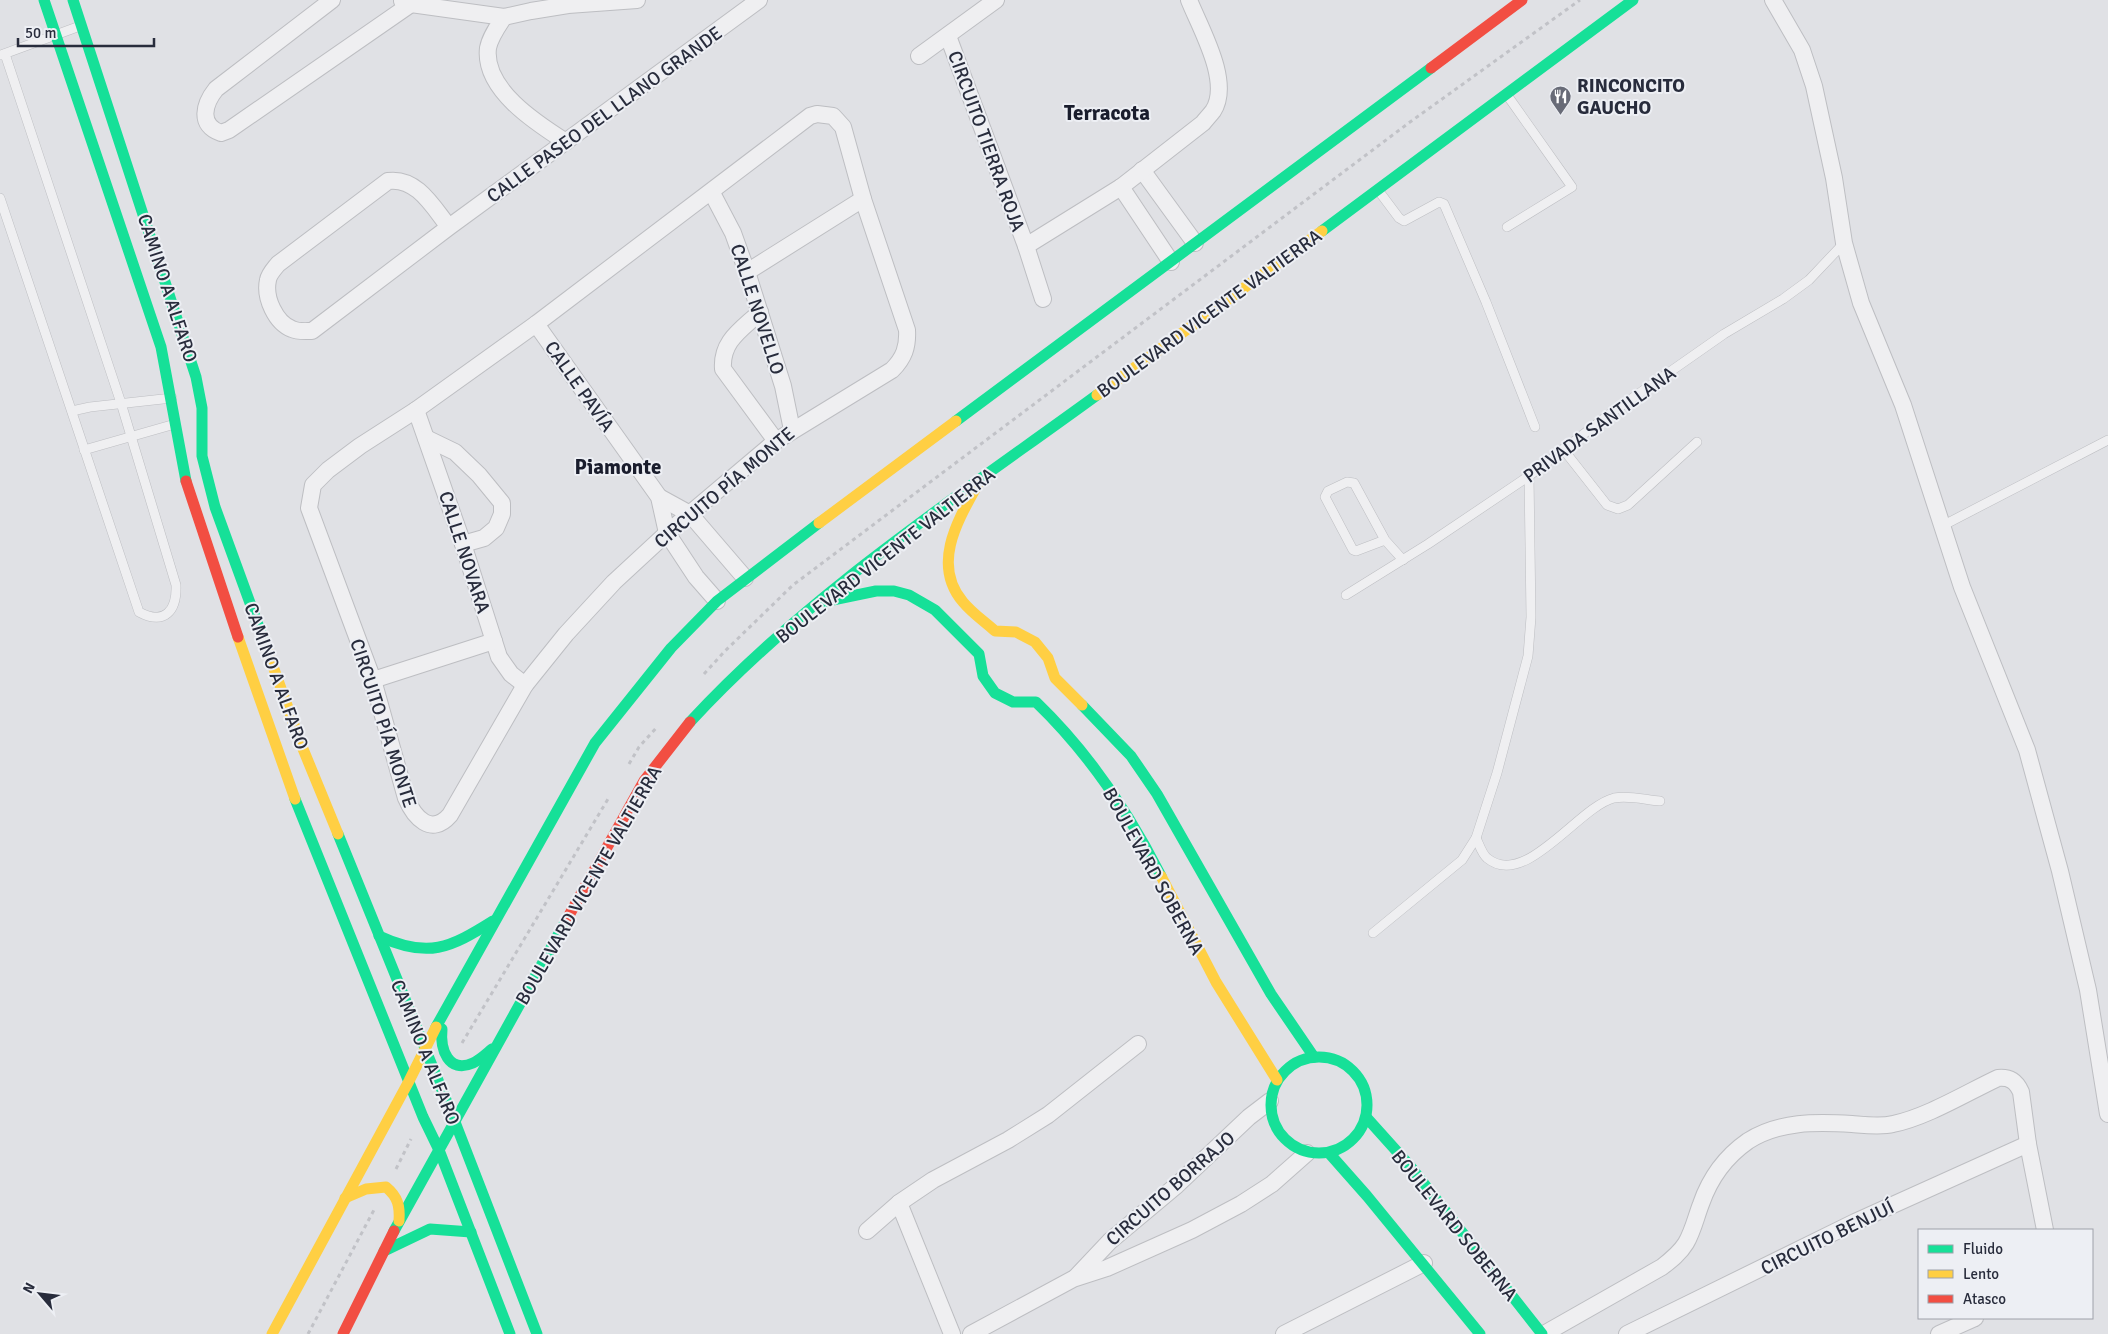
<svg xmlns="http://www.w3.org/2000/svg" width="2108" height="1334" font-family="Signika,sans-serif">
  <rect width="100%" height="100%" fill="#e0e1e5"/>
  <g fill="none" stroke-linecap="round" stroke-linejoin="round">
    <defs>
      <g id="lane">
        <path d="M1,55l79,-29"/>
        <path d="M1378,190l21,28 5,3 35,-19 5,2 42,98 49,125"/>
        <path d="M0,198l139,414c26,14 38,-2 37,-27l-55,-182 -116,-349"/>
        <path d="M1507,227l65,-40 -65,-92"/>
        <path d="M72,411l18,-4 82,-9"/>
        <path d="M1563,449l44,56 11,4 10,-4 69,-63"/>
        <path d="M84,450l91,-26"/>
        <path d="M1942,526l166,-86"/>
        <path d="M1385,540l-29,11 -3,-1 -28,-53 3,-6 19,-9 7,1 31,57 18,20"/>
        <path d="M1346,595l82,-51 101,-68 82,-63 113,-79 59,-35 26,-19 35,-37"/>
        <path d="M1476,838c3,6 6,16 11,20 38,32 91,-51 127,-60 15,-3 32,2 46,3"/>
        <path d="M1373,933l89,-73 14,-22 21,-65 31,-117 3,-39 -2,-141"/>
      </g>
      <g id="street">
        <path d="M332,0l-116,89c-12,15 -18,36 5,44l8,-3 182,-126"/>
        <path d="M1773,0l29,50 12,36 20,92 10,65 17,60 42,102 59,182 65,163 33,121 28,119 20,124"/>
        <path d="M402,1l9,3 93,13 27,-6 37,-6 69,-5"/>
        <path d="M504,17c-6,9 -14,20 -16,31 -5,41 48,75 78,94"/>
        <path d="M948,36l78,210 17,53"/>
        <path d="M919,56l77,-56"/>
        <path d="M817,114l16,2 10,11 20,72 44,131c1,17 -3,28 -15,40l-116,71 -109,92 -53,49 -48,52 -41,51 -75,130c-19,22 -36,2 -44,-17l-33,-118 -64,-172 4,-23 15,-15 32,-24 56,-36 120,-86 274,-208z"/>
        <path d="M1142,170l53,73"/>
        <path d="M1121,187l50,75"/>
        <path d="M712,193l21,40 14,39 36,114 9,44"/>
        <path d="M449,227c-16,-20 -32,-50 -61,-46l-110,83c-4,5 -9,10 -10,16 -4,18 8,43 24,49 6,3 14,2 20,2l137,-104 310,-227"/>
        <path d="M1026,246l95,-59 82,-64c3,-4 7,-8 10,-12 19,-29 -13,-83 -24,-111"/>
        <path d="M747,272l116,-73"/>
        <path d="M760,312c-19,18 -39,29 -37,57l53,72"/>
        <path d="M536,324l123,173 8,36 29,44 21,24"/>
        <path d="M416,410l47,134 36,113 12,17 14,11"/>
        <path d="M426,438l29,14 24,23 23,28v11l-6,14 -12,10 -21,6"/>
        <path d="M659,497l31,17 55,64"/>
        <path d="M373,680l121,-39"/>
        <path d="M899,1203l53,131"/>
        <path d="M867,1231l32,-28 34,-23 75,-40 40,-25 90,-71"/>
        <path d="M1076,1277l34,-36 67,-56 72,-68 21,-16"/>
        <path d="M971,1334l102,-55 34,-11 85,-38 49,-26 31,-20 35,-31"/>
        <path d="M1284,1334l140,-71"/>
        <path d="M1544,1334l118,-67c9,-7 18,-14 24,-24 7,-12 10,-26 15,-39 9,-26 24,-47 47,-63 31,-20 68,-19 104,-17 13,1 29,3 41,0 34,-7 73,-31 105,-46 12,-1 18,3 23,14l7,52 17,86"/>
        <path d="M1627,1334l228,-112 173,-78"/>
        <path d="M1939,1334l36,-16"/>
      </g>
    </defs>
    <use href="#lane" stroke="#bdbec2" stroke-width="10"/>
    <use href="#street" stroke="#bdbec2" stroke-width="18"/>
    <g stroke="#c1c2c7" stroke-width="3" stroke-dasharray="4 4" stroke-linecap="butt">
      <path d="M704,674l20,-22 69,-67 617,-463 170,-122"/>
      <path d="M629,764l10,-17 18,-20"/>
      <path d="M462,1043l146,-244"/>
      <path d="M396,1169l15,-30"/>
      <path d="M308,1334l67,-126"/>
    </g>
    <use href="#lane" stroke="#efeff1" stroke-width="9"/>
    <use href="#street" stroke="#efeff1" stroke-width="16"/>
    <g stroke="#16e098" stroke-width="11">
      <path d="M44,0l117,347 25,134"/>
      <path d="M73,0l123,377 6,31v48l13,51 50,137"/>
      <path d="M1322,231l311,-231"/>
      <path d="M956,421l475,-353"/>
      <path d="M818,603l58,-12h18l15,4 26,15 44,44 4,22 12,17 18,9h23c53,51 92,109 125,174"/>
      <path d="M1082,705l49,51 26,38 114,200 43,63"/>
      <path d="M690,722c118,-128 267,-225 407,-327"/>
      <path d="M295,799l128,318 16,33 71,184"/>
      <path d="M338,834l117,288 82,212"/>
      <path d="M379,936c49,23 71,12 114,-15"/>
      <path d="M436,1027l159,-284 76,-95 46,-47 102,-78"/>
      <path d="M442,1029c-2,20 6,45 31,34 7,-3 13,-9 19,-14"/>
      <circle cx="1319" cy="1105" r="48"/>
      <path d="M1366,1117l44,49 132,168"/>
      <path d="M1329,1153l38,43 113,138"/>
      <path d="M394,1231l173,-312"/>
      <path d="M384,1251l46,-22 41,3"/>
    </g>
    <g stroke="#ffcf43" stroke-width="11">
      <path d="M1097,395l225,-164"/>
      <path d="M978,484c-20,36 -47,80 -15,118 9,11 22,20 32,29l21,1 19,10 13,16 7,20 27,27"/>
      <path d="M819,523l137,-102"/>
      <path d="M238,637l57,162"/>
      <path d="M265,644l36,100 37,90"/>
      <path d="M1161,876l55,106 61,98"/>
      <path d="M345,1198l21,-9 20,-2c12,10 14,19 13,34"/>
      <path d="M272,1334l137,-253 27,-54"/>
    </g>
    <g stroke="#f24e42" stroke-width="11">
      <path d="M1431,68l91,-68"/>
      <path d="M186,481l52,156"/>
      <path d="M567,919l77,-138 46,-59"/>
      <path d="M343,1334l51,-103"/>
    </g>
  </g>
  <defs>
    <symbol id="restaurant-pin" viewBox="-11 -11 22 30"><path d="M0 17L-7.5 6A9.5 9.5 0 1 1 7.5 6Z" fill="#686b77" stroke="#edeff4"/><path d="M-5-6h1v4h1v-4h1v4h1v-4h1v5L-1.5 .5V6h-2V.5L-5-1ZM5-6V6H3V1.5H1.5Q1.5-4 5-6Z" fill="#fff"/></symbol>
  </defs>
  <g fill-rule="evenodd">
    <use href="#restaurant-pin" x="1548" y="84" width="25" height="34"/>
  </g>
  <g text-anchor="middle" stroke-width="4" stroke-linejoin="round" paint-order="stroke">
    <g font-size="19" font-weight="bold" fill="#282c3c" stroke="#edeff4" text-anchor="start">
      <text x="1577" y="92">RINCONCITO<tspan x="1577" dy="22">GAUCHO</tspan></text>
    </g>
    <g font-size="19" fill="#282c3c" stroke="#edeff4">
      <text transform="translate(604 114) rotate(-36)" y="7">CALLE PASEO DEL LLANO GRANDE</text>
      <text transform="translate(987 141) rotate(70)" y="7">CIRCUITO TIERRA ROJA</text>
      <text transform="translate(168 288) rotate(72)" y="7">CAMINO A ALFARO</text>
      <text transform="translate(758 309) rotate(72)" y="7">CALLE NOVELLO</text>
      <text transform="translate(1209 313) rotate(-36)" y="7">BOULEVARD VICENTE VALTIERRA</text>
      <text transform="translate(580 386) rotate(55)" y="7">CALLE PAVÍA</text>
      <text transform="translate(1599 424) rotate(-36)" y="7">PRIVADA SANTILLANA</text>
      <text transform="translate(724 487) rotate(-40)" y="7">CIRCUITO PÍA MONTE</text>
      <text transform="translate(465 552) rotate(72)" y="7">CALLE NOVARA</text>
      <text transform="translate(885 555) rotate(-38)" y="7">BOULEVARD VICENTE VALTIERRA</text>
      <text transform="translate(277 676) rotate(70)" y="7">CAMINO A ALFARO</text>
      <text transform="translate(384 723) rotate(72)" y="7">CIRCUITO PÍA MONTE</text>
      <text transform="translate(1154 871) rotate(61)" y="7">BOULEVARD SOBERNA</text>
      <text transform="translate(588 885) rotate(-60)" y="7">BOULEVARD VICENTE VALTIERRA</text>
      <text transform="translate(426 1052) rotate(68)" y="7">CAMINO A ALFARO</text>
      <text transform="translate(1170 1188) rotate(-41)" y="7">CIRCUITO BORRAJO</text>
      <text transform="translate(1455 1225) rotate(51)" y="7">BOULEVARD SOBERNA</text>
      <text transform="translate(1827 1237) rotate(-26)" y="7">CIRCUITO BENJUÍ</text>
    </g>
    <g font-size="21" font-weight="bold" fill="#1a1d2d" stroke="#edeff4">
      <text x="1107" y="120">Terracota</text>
      <text x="618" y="474">Piamonte</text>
    </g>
  </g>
  <rect x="1918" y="1229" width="175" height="90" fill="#edeff4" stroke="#9ea1aa"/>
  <rect x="1928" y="1245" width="25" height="8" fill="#16e098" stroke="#9ea1aa"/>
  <text x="1963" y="1254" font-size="15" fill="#282c3c">Fluido</text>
  <rect x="1928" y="1270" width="25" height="8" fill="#ffcf43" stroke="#9ea1aa"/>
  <text x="1963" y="1279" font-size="15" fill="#282c3c">Lento</text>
  <rect x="1928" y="1295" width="25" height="8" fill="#f24e42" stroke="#9ea1aa"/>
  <text x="1963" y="1304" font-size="15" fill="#282c3c">Atasco</text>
  <g transform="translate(40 1294) rotate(298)" stroke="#edeff4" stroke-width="4" paint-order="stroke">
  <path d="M0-4L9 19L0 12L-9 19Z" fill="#282c3c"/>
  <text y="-8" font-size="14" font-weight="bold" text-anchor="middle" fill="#282c3c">N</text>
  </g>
  <path d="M18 38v8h136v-8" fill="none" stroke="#282c3c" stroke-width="2.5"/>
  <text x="25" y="38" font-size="15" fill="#282c3c" stroke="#edeff4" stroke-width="4" paint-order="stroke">50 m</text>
</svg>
